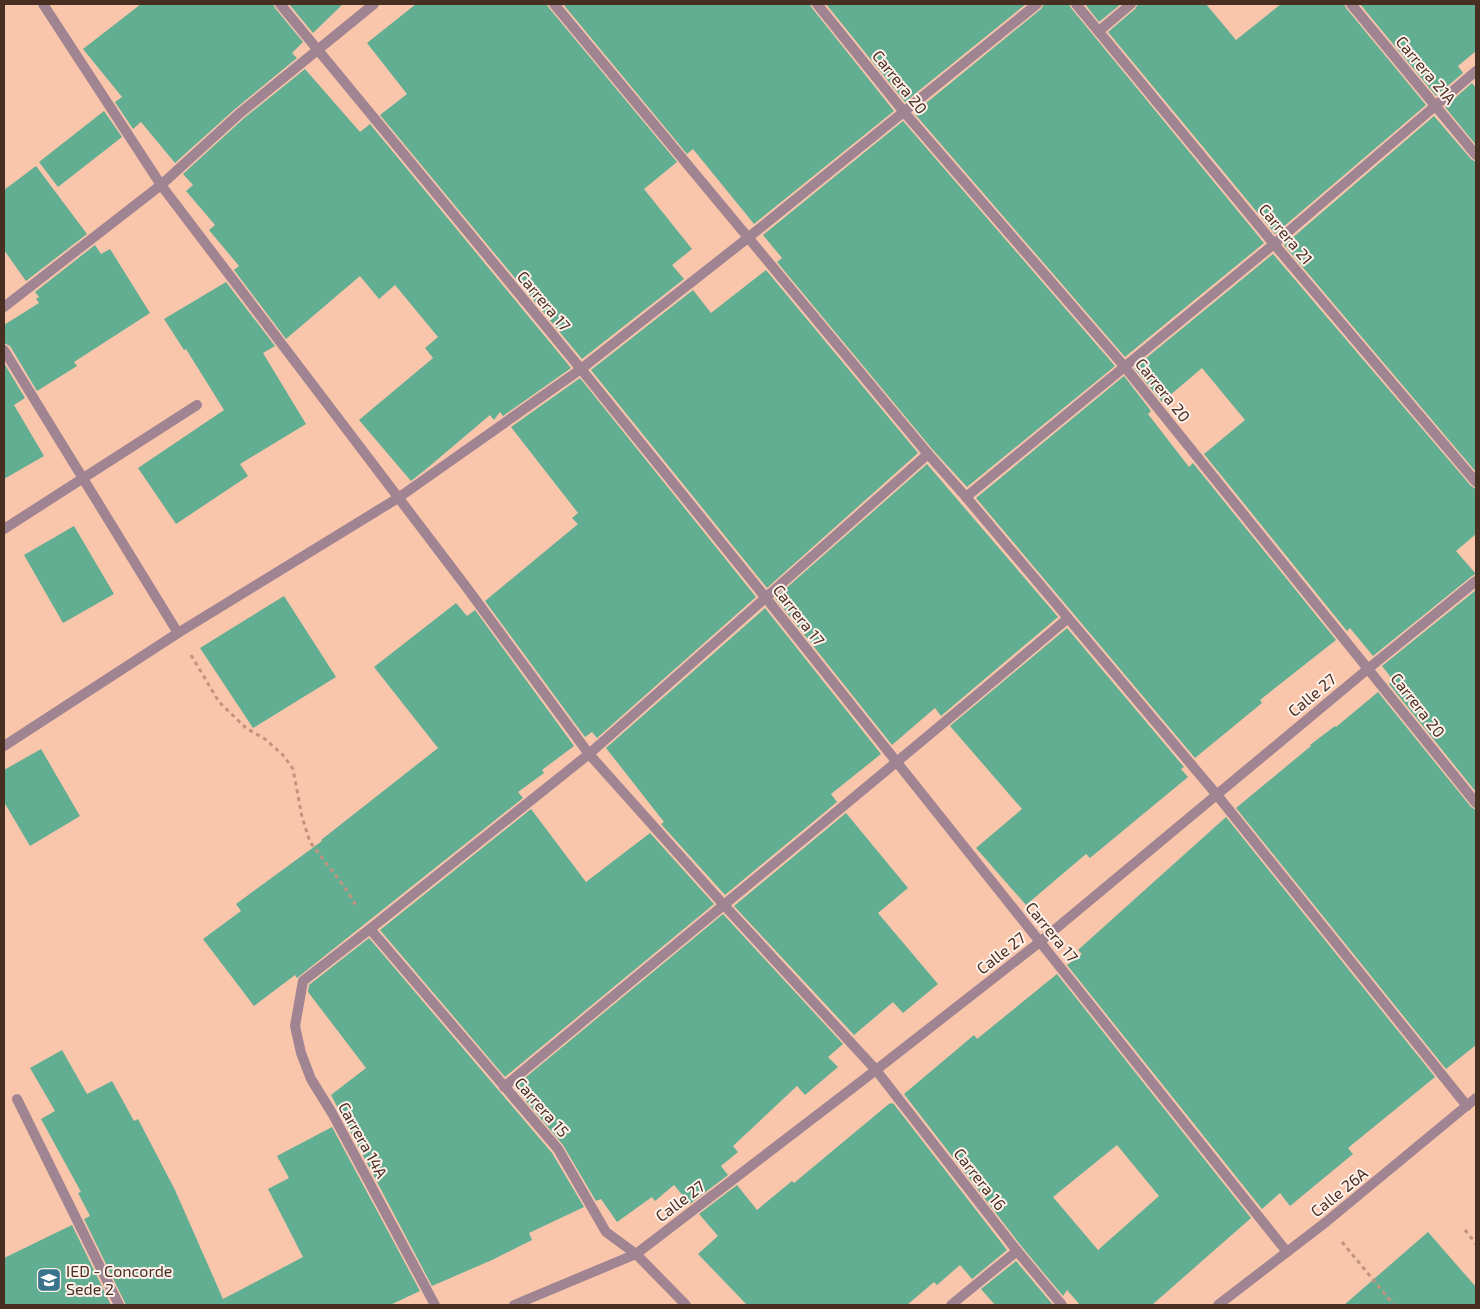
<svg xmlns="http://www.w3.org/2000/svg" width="1480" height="1309" font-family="'Exo 2',sans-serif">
  <rect width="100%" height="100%" fill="#fac6ab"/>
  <g fill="#61ae93" fill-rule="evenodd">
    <path d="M141,4h132l2,4 28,34 -11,11 5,5 -62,51 -60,54 -34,-41 -8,7 -18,-27 7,-5 -39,-48z"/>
    <path d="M289,4h54l-30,29z"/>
    <path d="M416,4h131l2,4 128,154 -33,27 48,60 -20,16 12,14 -102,80 -202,-244 27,-21 -40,-51z"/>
    <path d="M563,4h247l2,4 82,103 -140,113 -61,-75 -6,5z"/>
    <path d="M826,4h200l-121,98z"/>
    <path d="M1044,4h25l2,4 193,235 -139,114 -211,-244 127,-104z"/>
    <path d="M1085,4h36l-22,18z"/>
    <path d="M1138,4h68l30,36 45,-36h63l2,4 80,97 -151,129 -167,-202 27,-23z"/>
    <path d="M1360,4h116v47l-18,15 5,7 -27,23z"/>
    <path d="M305,69l55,63 10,-8 201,244 -68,48 -3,-4 -6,8 -4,-5 -65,55 -14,11 -52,-61 74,-62 -8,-10 13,-11 -43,-52 -16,14 -19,-23 -74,63 -52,-69 5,-4 -30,-36 6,-5 -29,-34 7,-6 -10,-11 60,-55z"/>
    <path d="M1472,83l4,5v57l-31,-38z"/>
    <path d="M104,111l18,26 -64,50 -19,-25z"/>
    <path d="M1434,116l37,43 5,3v310l-192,-227z"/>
    <path d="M903,121l212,245 -148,121 -34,-37 -156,-188 5,-4 -19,-23z"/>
    <path d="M36,166l51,68 -61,47 -22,-31v-60z"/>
    <path d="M95,245l6,9 9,-5 40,64 -76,49 3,4 -40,25 -27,-45 -6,-3v-18l35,-22 -3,-4 3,-2 -4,-5z"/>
    <path d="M1273,254l198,232 5,3v45l-20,17 20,23 -4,2 -99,80 -23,-28 -3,3 -143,-177 41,-34 -43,-52 -40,34 -28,-34z"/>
    <path d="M766,270l152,183 -151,135 -176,-218 102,-80 18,23z"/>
    <path d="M226,282l49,64 -12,7 43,71 -66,40 8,12 -72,48 -38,-56 86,-58 -38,-61 -2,1 -20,-31z"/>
    <path d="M4,363l21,35 -11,7 30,51 -40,23z"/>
    <path d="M1124,376l27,35 -3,3 41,53 4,-4 143,177 -76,60 2,3 -67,55 -219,-260z"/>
    <path d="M580,378l176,219 -159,141 -5,-6 -7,5 -100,-136 93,-77 -6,-6 6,-5 -67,-86z"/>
    <path d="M927,464l131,153 -117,99 -6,-8 -43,37 -117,-147z"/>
    <path d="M74,526l40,68 -51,29 -39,-68z"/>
    <path d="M1476,590v202l-87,-108 4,-4 -11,-14z"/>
    <path d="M284,596l52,81 -83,51 -53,-80z"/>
    <path d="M456,603l11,13 8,-6 99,136 -32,24 2,3 -26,19 5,6 -226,180 -2,-3 -41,31 -51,-67 38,-28 -5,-7 86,-63 -1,-1 117,-92 -64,-81z"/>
    <path d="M765,608l116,146 -50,40 6,8 -112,93 -64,-71 3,-2 -58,-74z"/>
    <path d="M1067,628l117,139 -3,2 7,8 -98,81 -4,-4 -60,51 -50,-57 46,-39 -72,-83z"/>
    <path d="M1378,692l93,115 5,3v235l-30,24 -210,-261 75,-62 -1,-1 25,-19 1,1z"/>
    <path d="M41,749l39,67 -50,30 -26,-44v-32z"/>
    <path d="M531,809l55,73 64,-49 64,71 -209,173 -125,-147z"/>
    <path d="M846,813l62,75 -30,25 60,71 -35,29 -10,-11 -39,33 -120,-129z"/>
    <path d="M1226,817l209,260 -87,71 5,6 -63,52 -10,-13 -18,16 -195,-244 15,-11 -4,-4z"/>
    <path d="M723,914l120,130 -15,13 10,10 -33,28 -8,-9 -64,60 5,6 -17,14 7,9 -38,29 -16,-19 -19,16 -3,-4 -35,25 -16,-23 -5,2 -33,-56 -49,-58z"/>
    <path d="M369,938l183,215 32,54 -55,26 3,7 -40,20 -60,26 -101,-191 35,-27 -58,-76 1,-7z"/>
    <path d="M1057,974l194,244 -99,87h-72l-13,-15 -4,6 -41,-49 -118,-153 70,-59 3,4zM1117,1145l42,51 -61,54 -45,-53z"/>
    <path d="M62,1050l25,44 25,-13 22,40 4,-2 37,71 48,109 80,-42 -35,-68 21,-11 -12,-22 55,-29 88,164 -30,14h-264l-42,-86 6,-3 -12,-23 3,-1 -40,-73 14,-8 -25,-43z"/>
    <path d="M890,1103l1,1 2,-1 114,147 -35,29 -12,-14 -23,20 -3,-3 -27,23h-160l-49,-51 20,-18 -19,-22 38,-29 20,25 35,-29 2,2z"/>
    <path d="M72,1225l39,80h-107v-47z"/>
    <path d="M1428,1232l48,55v18h-132z"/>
    <path d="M1016,1261l37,44h-58l-14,-16z"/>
  </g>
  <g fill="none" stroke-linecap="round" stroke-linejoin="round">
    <g stroke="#c0947e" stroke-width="3" stroke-dasharray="4 4" stroke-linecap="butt">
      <path d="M191,655l28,47 27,26 19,11 18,16 10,14 9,48 8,25 36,47 11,18"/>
      <path d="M1465,1230l11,14"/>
      <path d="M1342,1242l52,63"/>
    </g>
    <g stroke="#a18492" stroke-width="10">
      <path d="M43,4l118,181 303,399 125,170 134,150 153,166 141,181 45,54"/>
      <path d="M280,4l301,365 185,229 521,654"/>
      <path d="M554,4l374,450 38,43 251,298 250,311"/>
      <path d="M817,4l87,108 220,254 352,437"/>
      <path d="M1076,4l198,240 202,238"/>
      <path d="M1351,4l125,151"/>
      <path d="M1099,31l32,-27"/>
      <path d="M4,307l157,-122 78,-71 135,-110"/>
      <path d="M4,350l174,283"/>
      <path d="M966,497l308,-253 202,-173"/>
      <path d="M4,529l193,-124"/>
      <path d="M4,746l174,-113 220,-135 183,-129 168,-132 288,-233"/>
      <path d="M370,929l188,220 48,83 30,22"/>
      <path d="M504,1087c187,-156 377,-310 563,-468"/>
      <path d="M17,1099l102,206"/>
      <path d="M435,1305l-103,-192 -21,-34 -10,-26 -6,-27 8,-45 67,-52 219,-175 339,-300"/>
      <path d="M951,1305l66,-54"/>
    </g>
    <g stroke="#a18492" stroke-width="10">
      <path d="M636,1254l50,51"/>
      <path d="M514,1305l122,-51 240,-184 165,-129 328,-273 107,-87"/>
      <path d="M1218,1305l108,-83 150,-124"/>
    </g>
  </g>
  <defs>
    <symbol id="school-square" viewBox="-11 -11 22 22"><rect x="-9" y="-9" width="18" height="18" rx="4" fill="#39738c" stroke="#fff1ea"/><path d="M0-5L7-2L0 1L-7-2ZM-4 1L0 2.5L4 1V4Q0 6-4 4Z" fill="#fff"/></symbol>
  </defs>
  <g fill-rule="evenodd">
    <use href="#school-square" x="35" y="1266" width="28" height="28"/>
  </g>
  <g text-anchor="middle" stroke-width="4" stroke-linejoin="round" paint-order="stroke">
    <g font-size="16" fill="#492f22" stroke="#fff1ea">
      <text transform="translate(1426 70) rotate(50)" y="6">Carrera 21A</text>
      <text transform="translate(900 82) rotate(51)" y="6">Carrera 20</text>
      <text transform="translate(1286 234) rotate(50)" y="6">Carrera 21</text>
      <text transform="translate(544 301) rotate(50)" y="6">Carrera 17</text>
      <text transform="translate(1163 390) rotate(51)" y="6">Carrera 20</text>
      <text transform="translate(799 615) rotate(52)" y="6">Carrera 17</text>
      <text transform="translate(1312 695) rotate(-40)" y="6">Calle 27</text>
      <text transform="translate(1418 705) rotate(52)" y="6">Carrera 20</text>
      <text transform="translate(1052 932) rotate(51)" y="6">Carrera 17</text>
      <text transform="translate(1001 953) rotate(-38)" y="6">Calle 27</text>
      <text transform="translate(542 1107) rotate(49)" y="6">Carrera 15</text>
      <text transform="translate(363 1140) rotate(61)" y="6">Carrera 14A</text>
      <text transform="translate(980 1179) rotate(52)" y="6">Carrera 16</text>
      <text transform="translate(1339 1192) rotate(-39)" y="6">Calle 26A</text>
      <text transform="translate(680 1201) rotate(-37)" y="6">Calle 27</text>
    </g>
    <g font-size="16" fill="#492f22" stroke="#fff1ea" text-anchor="start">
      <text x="66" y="1277">IED - Concorde<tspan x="66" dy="18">Sede 2</tspan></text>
    </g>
  </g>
  <rect width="1480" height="1309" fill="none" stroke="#492f22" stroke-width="10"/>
</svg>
